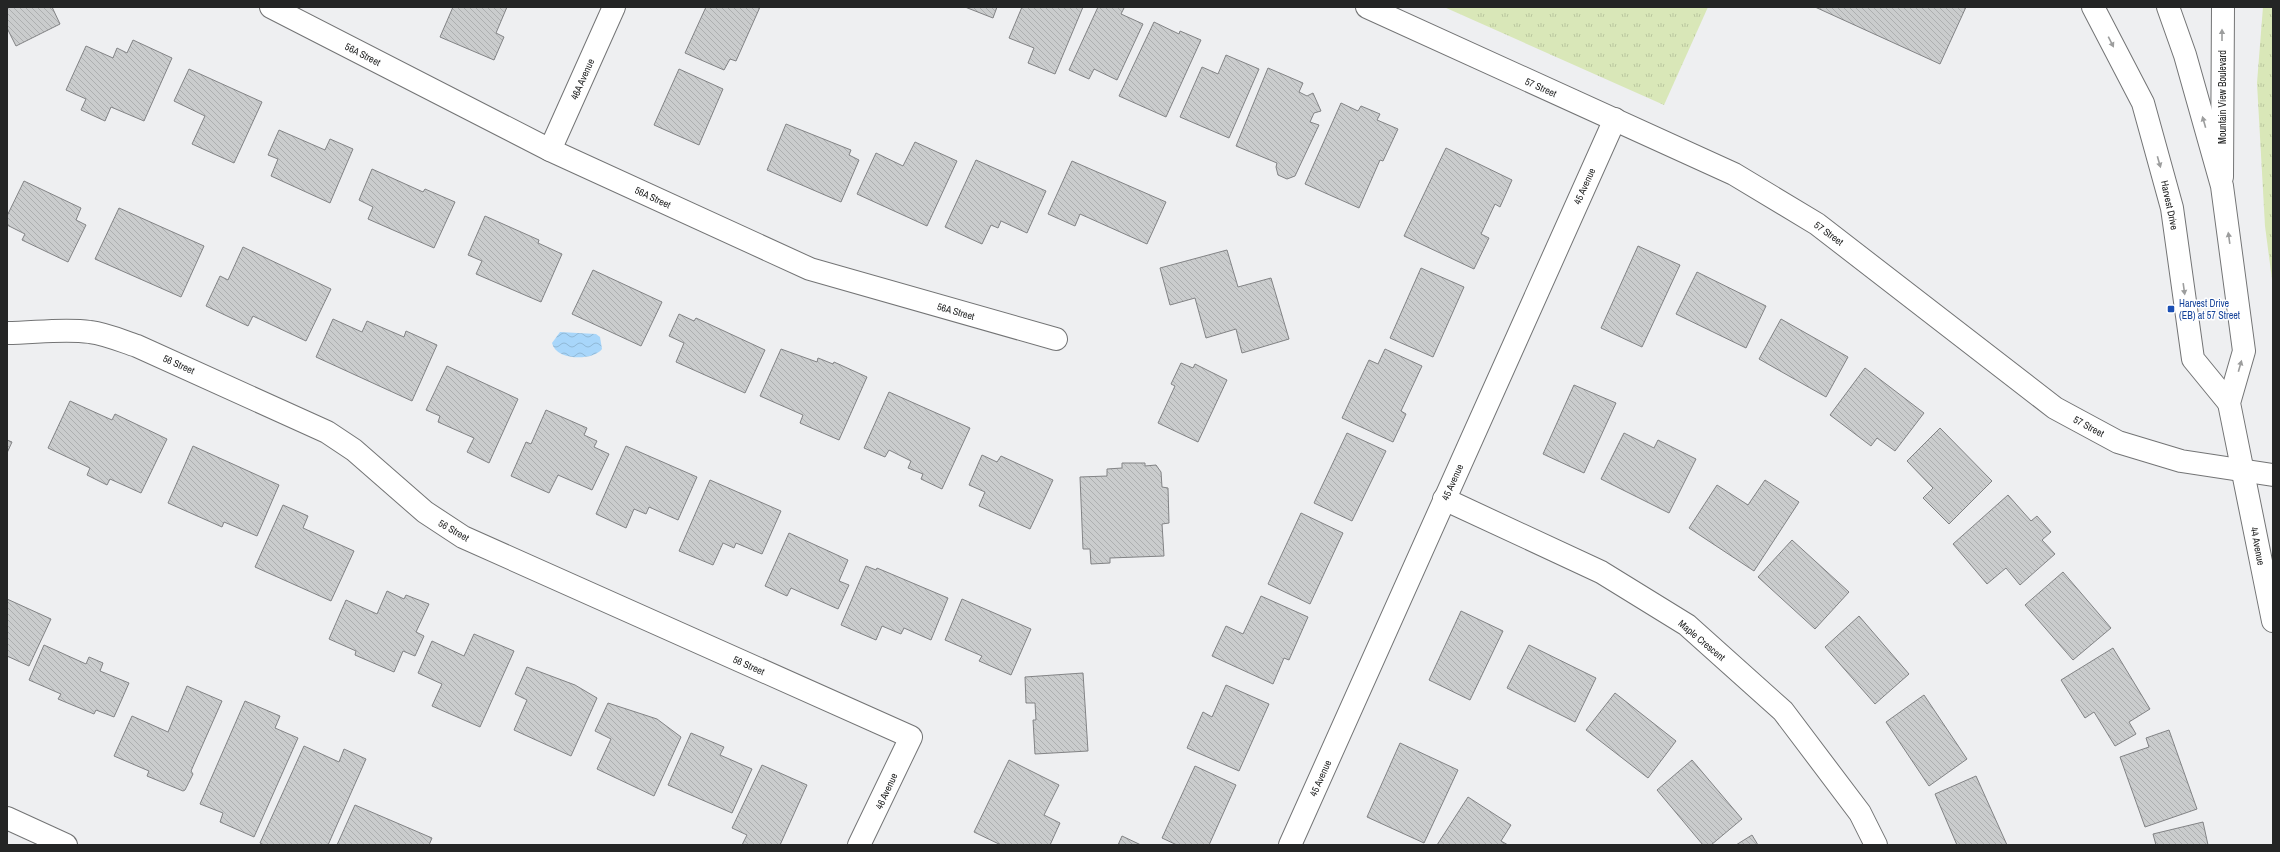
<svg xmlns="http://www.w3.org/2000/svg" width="2280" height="852" font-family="'Archivo Narrow',sans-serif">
  <defs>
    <pattern id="grass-tufts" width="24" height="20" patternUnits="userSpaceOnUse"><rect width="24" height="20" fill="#d9e7b8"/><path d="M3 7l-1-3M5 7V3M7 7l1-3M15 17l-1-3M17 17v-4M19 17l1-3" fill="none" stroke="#bac69e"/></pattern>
    <pattern id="water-waves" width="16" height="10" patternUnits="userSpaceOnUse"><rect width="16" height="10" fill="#a8d6fa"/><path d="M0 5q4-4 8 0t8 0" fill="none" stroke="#90b8d6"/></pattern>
    <pattern id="building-back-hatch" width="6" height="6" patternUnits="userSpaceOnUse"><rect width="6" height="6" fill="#cacccd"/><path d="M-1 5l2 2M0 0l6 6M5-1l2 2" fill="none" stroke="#adafb0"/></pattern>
  </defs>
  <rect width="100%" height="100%" fill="#eeeff1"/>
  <g fill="url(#grass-tufts)">
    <path d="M1444,7h264l-44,98z"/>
    <path d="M2263,7h10v280l-8,-61 -8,-143z"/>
  </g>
  <path fill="url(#water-waves)" d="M560,332l36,2 4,3 2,12c-9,12 -46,12 -50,-6z"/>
  <g fill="url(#building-back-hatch)" stroke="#828385">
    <path d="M7,7h45l8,17 -44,22 -9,-18z"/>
    <path d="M453,7h54l-11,26 8,4 -10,23 -54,-23z"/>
    <path d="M706,7h54l-24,54 -6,-2 -6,11 -39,-17z"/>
    <path d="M965,7h32l-4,11z"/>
    <path d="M1022,7h61l-28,67 -27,-11 6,-15 -25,-10z"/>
    <path d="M1098,7h24l2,1 -3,6 22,10 -26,56 -23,-11 -5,10 -20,-9z"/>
    <path d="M1815,7h151l-26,57z"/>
    <path d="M1154,22l25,12 1,-3 21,9 -35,77 -47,-21z"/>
    <path d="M133,40l39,18 -28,63 -33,-14 -6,14 -24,-11 5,-11 -20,-9 20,-44 27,12 4,-10 10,5z"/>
    <path d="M1226,55l33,14 -30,69 -49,-21 22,-50 16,7z"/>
    <path d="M1268,68l35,15 -4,9 8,4 6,-3 8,18 -7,2 -4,9 9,3 -24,51 -8,3 -9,-4 -2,-8 1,-4 -41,-17z"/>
    <path d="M189,69l73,33 -28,61 -42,-19 13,-28 -31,-15z"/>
    <path d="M679,69l44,20 -24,56 -45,-20z"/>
    <path d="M1341,103l17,8 3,-5 19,8 -3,6 21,9 -15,32 -3,-1 -21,48 -54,-24z"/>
    <path d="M786,124l65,26 -2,5 10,5 -18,42 -74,-32z"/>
    <path d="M279,130l46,20 5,-11 23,10 -23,54 -59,-27 7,-17 -10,-4z"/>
    <path d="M915,142l42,19 -30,65 -70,-32 19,-41 27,13z"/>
    <path d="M1446,148l66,32 -12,27 -5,-3 -14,30 8,4 -15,31 -70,-33z"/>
    <path d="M976,160l70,31 -19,42 -26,-12 -3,7 -7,-3 -9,19 -37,-17z"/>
    <path d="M1072,161l94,41 -19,42 -67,-30 -5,12 -27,-12z"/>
    <path d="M372,169l51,23 2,-3 30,13 -21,46 -66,-29 5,-12 -14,-7z"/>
    <path d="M24,181l57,27 -5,12 10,5 -18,37 -46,-22 3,-6 -18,-9v-9z"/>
    <path d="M119,208l85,38 -23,51 -86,-38z"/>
    <path d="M485,216l54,24 -1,3 24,11 -21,48 -65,-28 6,-13 -14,-6z"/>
    <path d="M1638,246l42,19 -38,82 -41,-19z"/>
    <path d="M243,247l88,42 -25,52 -53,-25 -5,10 -42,-20 14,-30 8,4z"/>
    <path d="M1227,250l11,37 33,-9 18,61 -47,14 -6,-24 -30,9 -11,-40 -25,7 -10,-37z"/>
    <path d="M1421,268l43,19 -31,70 -43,-19z"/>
    <path d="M593,270l69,32 -21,44 -69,-32z"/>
    <path d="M1697,272l69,34 -20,42 -70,-34z"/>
    <path d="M679,314l15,7 2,-3 69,32 -20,43 -69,-31 8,-19 -15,-7z"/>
    <path d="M333,319l29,13 5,-11 37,16 2,-6 31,14 -25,56 -96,-44z"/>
    <path d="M1781,319l67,38 -22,40 -67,-38z"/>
    <path d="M781,349l36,13 1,-4 15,6 1,-2 33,15 -28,63 -39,-17 3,-8 -43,-19z"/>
    <path d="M1385,349l37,17 -21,45 5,3 -13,28 -51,-24 27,-58 9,4z"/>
    <path d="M1181,363l12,5 2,-4 32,16 -29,62 -40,-19 17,-37 -4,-2z"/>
    <path d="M447,366l71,33 -29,64 -22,-11 7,-14 -36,-16 2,-6 -14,-6z"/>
    <path d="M1865,368l59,45 -29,38 -18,-13 -6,8 -41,-31z"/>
    <path d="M1574,385l42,18 -32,70 -41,-19z"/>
    <path d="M889,392l81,36 -28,61 -21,-10 2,-5 -15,-6 3,-7 -22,-11 -4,7 -21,-9z"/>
    <path d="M70,401l42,19 3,-6 52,25 -26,54 -31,-14 -3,6 -20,-10 3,-7 -42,-20z"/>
    <path d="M546,410l41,18 -3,7 13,6 -3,6 15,7 -17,36 -34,-15 -9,18 -38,-17 15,-34 5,2z"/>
    <path d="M1940,428l52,53 -43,43 -26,-26 10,-10 -26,-27z"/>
    <path d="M1347,433l39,18 -34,70 -38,-18z"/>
    <path d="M1624,433l30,15 4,-8 38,19 -27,54 -68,-34z"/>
    <path d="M7,440l5,2 -5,11z"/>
    <path d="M193,446l86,39 -22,51 -33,-14 -2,5 -54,-24z"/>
    <path d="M626,446l71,31 -19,43 -29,-13 -3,7 -12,-5 -8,19 -30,-14z"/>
    <path d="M982,455l15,7 4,-6 52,24 -23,49 -51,-23 6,-14 -16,-7z"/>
    <path d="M1122,463h23v3l11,-1 5,7 1,15 6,1 1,35 -7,1 2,32 -54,2v5l-19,1 -1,-15h-7l-3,-72 27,-1v-7l15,-1z"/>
    <path d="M710,480l71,31 -19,43 -26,-11 -2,5 -11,-5 -10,22 -34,-14z"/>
    <path d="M1765,480l34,22 -45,69 -65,-43 28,-43 31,20z"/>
    <path d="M2008,495l23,26 6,-5 14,16 -9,8 13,14 -35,31 -14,-17 -19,16 -34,-40z"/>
    <path d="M283,505l25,11 -5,12 51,23 -23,50 -76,-34z"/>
    <path d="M1301,513l42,20 -33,71 -42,-20z"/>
    <path d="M789,533l59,27 -9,21 10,4 -11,24 -47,-21 -4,8 -22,-10z"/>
    <path d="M1792,540l57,52 -34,37 -57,-52z"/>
    <path d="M866,566l10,4 1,-2 71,30 -17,42 -27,-12 -3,6 -19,-8 -6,14 -35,-15z"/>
    <path d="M2063,572l48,56 -38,32 -48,-55z"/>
    <path d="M387,591l17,8 2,-4 23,9 -13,28 8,4 -9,20 -12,-5 -9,21 -39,-17 1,-4 -27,-12 17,-39 31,14z"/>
    <path d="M1261,596l47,21 -19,43 -5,-2 -11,26 -61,-28 14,-30 17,8z"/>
    <path d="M7,599l44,20 -22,47 -22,-10z"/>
    <path d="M962,599l69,30 -20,46 -32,-14 3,-5 -37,-16z"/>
    <path d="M1461,611l42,20 -33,69 -41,-20z"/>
    <path d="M1859,616l50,58 -34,30 -50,-57z"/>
    <path d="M474,634l40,17 -34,76 -48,-21 10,-22 -24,-11 14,-32 32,15z"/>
    <path d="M44,645l42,19 3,-7 14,6 -3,8 29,12 -15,34 -18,-7 -2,4 -36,-15 3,-5 -32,-14z"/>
    <path d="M1529,645l67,33 -21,44 -68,-34z"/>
    <path d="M2113,648l37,61 -21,13 7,12 -21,12 -21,-34 -9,6 -24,-38z"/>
    <path d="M527,667l48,18 22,13 -26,58 -57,-26 13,-30 -12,-6z"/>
    <path d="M1083,673l5,78 -53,3 -2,-34h3l-1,-17h-9l-1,-26z"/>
    <path d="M1226,685l43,19 -30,67 -52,-23 16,-36 9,5z"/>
    <path d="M187,686l35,15 -31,70 2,3 -8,16 -2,1 -36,-15 2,-5 -35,-15 18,-40 36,16z"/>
    <path d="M1615,693l61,48 -28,37 -62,-48z"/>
    <path d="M1924,695l43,64 -38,27 -43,-64z"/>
    <path d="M245,701l35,15 -5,12 23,10 -44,99 -34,-15 3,-9 -23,-9z"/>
    <path d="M608,703l49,16 24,18 -27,59 -57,-27 14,-30 -16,-8z"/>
    <path d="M2169,730l28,79 -52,18 -25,-70 29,-10 -3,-9z"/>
    <path d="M691,733l33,14 -4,8 32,14 -20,44 -64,-28z"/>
    <path d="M1400,743l58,27 -34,73 -57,-26z"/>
    <path d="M304,746l35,16 5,-13 22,10 -38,86h-64l-4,-2z"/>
    <path d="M1009,760l50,25 -15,30 16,8 -10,22h-49l-27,-13z"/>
    <path d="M1692,760l50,59 -31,26h-8l-46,-55z"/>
    <path d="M762,765l45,20 -27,60h-38l5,-10 -15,-7z"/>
    <path d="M1195,766l41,19 -27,60h-32l-15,-7z"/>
    <path d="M1976,776l31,69h-50l-22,-51z"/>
    <path d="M1468,797l43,28 -10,16 7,4h-71z"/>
    <path d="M355,805l77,33 -3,7h-92z"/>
    <path d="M2203,822l5,23h-52l-3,-11z"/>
    <path d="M1752,835l6,10h-22z"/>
    <path d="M1122,836l19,9h-23z"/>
  </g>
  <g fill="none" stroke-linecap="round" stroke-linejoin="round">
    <defs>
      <g id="minor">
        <path d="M271,7l279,143 260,119 246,70"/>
        <path d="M1367,7l367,167 83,50 238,184 63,34 63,19 92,14"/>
        <path d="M550,150l64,-143"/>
        <path d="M2222,177l1,-170"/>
        <path d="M7,333c27,0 56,-5 83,-1 16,2 32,9 47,14l190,86 27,18 71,62 38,25 448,200 -52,108"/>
        <path d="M1444,499l157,73 86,53 96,86 77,102 16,32"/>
        <path d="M7,818l59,27"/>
        <path d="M1290,845l325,-726"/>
      </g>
      <g id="tertiary">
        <path d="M2093,7l50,96 29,105 21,151 36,44"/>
        <path d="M2168,7l17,48 37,131 22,165 -15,52 44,218"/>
      </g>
    </defs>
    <use href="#minor" stroke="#737475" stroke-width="24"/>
    <use href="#tertiary" stroke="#737475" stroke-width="24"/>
    <use href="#minor" stroke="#fff" stroke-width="22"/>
    <use href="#tertiary" stroke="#fff" stroke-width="22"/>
  </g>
  <defs><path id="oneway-solid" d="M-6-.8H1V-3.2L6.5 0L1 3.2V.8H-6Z"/></defs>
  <g fill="#9c9d9d">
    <use href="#oneway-solid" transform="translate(2222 35) rotate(-90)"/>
    <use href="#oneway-solid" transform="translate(2111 42) rotate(63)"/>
    <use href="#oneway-solid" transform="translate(2204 122) rotate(-106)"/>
    <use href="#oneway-solid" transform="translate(2159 162) rotate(74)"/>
    <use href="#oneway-solid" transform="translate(2229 238) rotate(-98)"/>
    <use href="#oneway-solid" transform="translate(2184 289) rotate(82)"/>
    <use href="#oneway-solid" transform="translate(2240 366) rotate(-74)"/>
  </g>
  <rect fill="#1a4fb4" stroke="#fff" stroke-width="1.5" x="2167" y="305" width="8" height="8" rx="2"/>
  <g text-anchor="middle" stroke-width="3" stroke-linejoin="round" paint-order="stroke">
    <g font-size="10" fill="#242525" stroke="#fff">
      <text transform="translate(363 54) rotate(27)" y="4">56A Street</text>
      <text transform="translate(582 79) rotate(-66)" y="4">46A Avenue</text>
      <text transform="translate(1541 87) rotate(24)" y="4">57 Street</text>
      <text transform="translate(2222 97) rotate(-90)" y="4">Mountain View Boulevard</text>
      <text transform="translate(1584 186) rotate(-66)" y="4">45 Avenue</text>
      <text transform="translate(653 197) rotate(25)" y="4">56A Street</text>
      <text transform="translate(2170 205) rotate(78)" y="4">Harvest Drive</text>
      <text transform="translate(1829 233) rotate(36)" y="4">57 Street</text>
      <text transform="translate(956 311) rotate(16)" y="4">56A Street</text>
      <text transform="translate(179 364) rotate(24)" y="4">56 Street</text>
      <text transform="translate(2089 426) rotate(28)" y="4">57 Street</text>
      <text transform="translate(1452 482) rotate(-66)" y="4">45 Avenue</text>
      <text transform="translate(454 530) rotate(30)" y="4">56 Street</text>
      <text transform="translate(2258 546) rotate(79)" y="4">44 Avenue</text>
      <text transform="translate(1702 640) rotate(40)" y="4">Maple Crescent</text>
      <text transform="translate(749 665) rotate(24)" y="4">56 Street</text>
      <text transform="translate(1320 778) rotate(-66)" y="4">45 Avenue</text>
      <text transform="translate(886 791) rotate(-65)" y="4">46 Avenue</text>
    </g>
    <g font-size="10" fill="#164399" stroke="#fff" text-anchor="start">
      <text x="2179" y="307">Harvest Drive<tspan x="2179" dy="12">(EB) at 57 Street</tspan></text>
    </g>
  </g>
  <rect width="2280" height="852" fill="none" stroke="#242525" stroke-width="16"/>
</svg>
